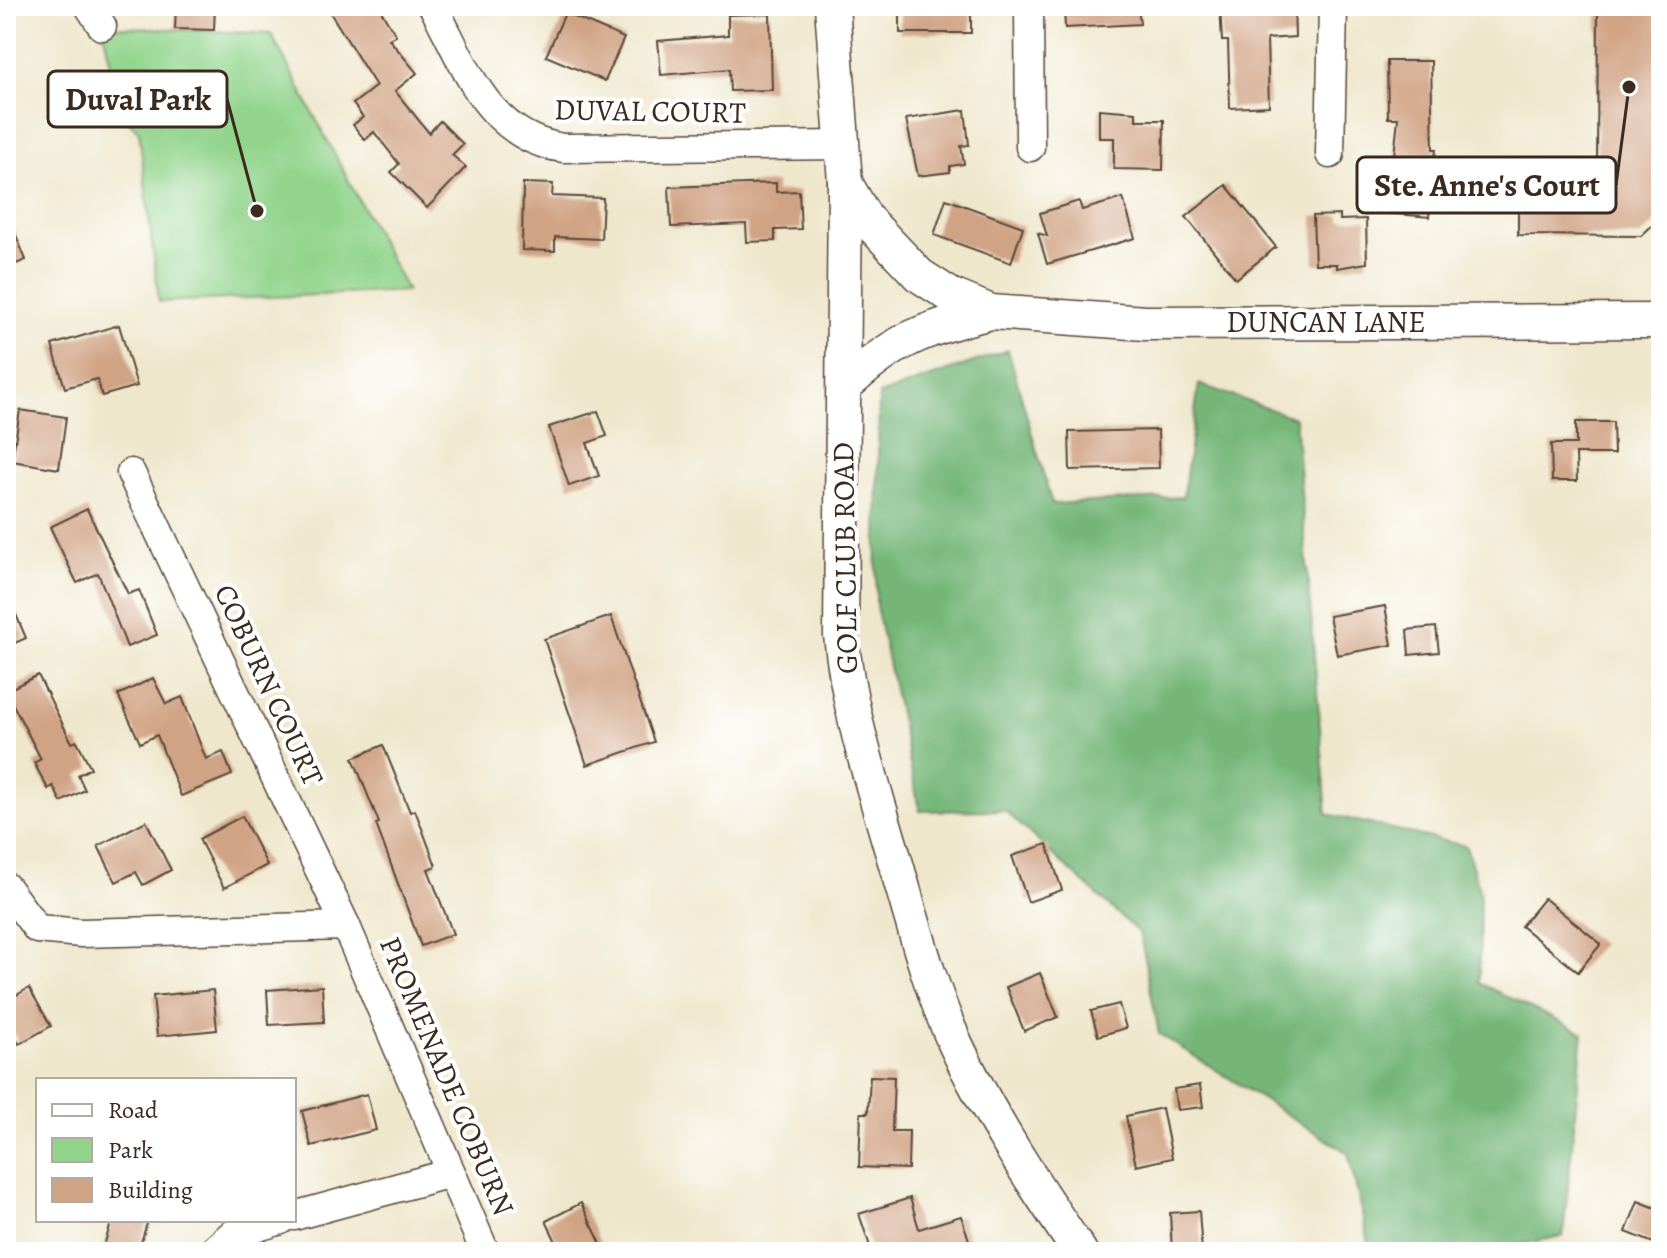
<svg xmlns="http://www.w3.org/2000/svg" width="1667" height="1258" font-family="Alegreya,serif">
  <rect width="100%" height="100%" fill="#fff"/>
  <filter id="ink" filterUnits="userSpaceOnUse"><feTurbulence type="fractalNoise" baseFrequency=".0125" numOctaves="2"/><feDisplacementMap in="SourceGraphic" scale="16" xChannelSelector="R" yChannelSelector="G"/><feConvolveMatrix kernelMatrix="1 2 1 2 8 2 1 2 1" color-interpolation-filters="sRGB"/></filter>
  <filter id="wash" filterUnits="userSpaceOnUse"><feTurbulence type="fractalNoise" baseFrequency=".006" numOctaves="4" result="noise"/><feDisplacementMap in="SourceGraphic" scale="32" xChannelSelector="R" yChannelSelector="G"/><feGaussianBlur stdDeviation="1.8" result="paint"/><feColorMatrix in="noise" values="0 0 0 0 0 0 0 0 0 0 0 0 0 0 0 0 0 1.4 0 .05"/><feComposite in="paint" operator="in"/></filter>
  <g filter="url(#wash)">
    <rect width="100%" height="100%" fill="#efe7cc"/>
    <path fill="#92d48c" stroke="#667f55" stroke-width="2" d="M102,26l169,8 136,257 -248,11 -20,-171 -16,-15z"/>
    <path fill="#75b678" stroke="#58704b" stroke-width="2" d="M1008,350l44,154 131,-7 16,-113 96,34 32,396 139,32 14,47 -1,90 104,50 -20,203 -79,16h-113l-23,-99 -189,-119 -19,-100 -136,-124 -84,1 -44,-205 3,-211z"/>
    <g id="blocks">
      <g fill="#d0a384">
        <path d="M176,6h39l-1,24 -39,-1z"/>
        <path d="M326,6h52l18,29 -7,4 28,34 -22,18 34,42 11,-12 23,23 -11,11 14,12 -39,41 -36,-36 8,-8 -25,-32 -9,8 -12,-15 10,-8 -10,-13 23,-18z"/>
        <rect x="900" y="6" width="71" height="27"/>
        <path d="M1064,6h74l2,18 -75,4z"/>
        <path d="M1220,6h74l1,31 -28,2 2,67 -39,2 -2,-67h-6z"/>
        <path d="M1598,6h63v211l-20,19 -123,-1v-66l79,-1z"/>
        <path d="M565,13l59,25 -19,43 -59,-25z"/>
        <path d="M770,14l2,76 -42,1 -1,-22 -68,6 -3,-34 70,-6v-20z"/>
        <path d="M1387,61h44l2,88h3l-7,68 -41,-4 10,-95h-10z"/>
        <path d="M1099,109l37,3v8h28l-1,50 -49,-1v-31h-15z"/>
        <path d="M965,110l4,35 -8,1 3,18 -14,2v6l-32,4 -12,-57z"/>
        <path d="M523,183l30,1 -1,12 51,2 -2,41 -46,-2v14l-33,-1z"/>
        <path d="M776,183v9l23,-1 2,38 -26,1v11l-28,1 -1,-18 -75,3 -2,-40z"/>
        <path d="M1226,185l50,62 -40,32 -50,-62z"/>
        <path d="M1123,198l12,40 -88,26 -9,-31 9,3 -7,-23 39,-12 3,9z"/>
        <path d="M946,199l77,28 -12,36 -77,-28z"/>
        <path d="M6,211l20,49 -20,8z"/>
        <path d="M1340,215v5l26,-1 1,44 -30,5v-4h-22l-2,-48z"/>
        <path d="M119,325l18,61 -35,10 -5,-17 -32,9 -13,-43z"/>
        <path d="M20,410l46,7 -7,52 -47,-8z"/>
        <path d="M598,411l9,25 -20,7 12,33 -30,10 -20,-59z"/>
        <path d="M1576,422h37l1,32h-38l1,27h-25l-1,-37h25z"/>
        <path d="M1158,430l1,38 -89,2 -1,-38z"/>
        <path d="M87,509l41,85 11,-4 18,45 -30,12 -29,-74 -21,10 -27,-56z"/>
        <path d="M6,591l20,47 -20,9z"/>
        <path d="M1385,606l7,39 -55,10 -8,-39z"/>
        <path d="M611,616l43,126 -67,23 -43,-126z"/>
        <path d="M1436,627l3,25 -30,3 -2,-25z"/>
        <path d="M38,675l34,68 5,-2 14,27 -13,7 7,15 -24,12 -8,-16 -5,3 -14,-26 7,-4 -35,-68z"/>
        <path d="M153,678l13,26 16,-7 24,62 17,-7 9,23 -51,21 -24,-61 -17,8 -22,-48z"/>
        <path d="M383,745l27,67 5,-2 21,56 -8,3 25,65 -32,12 -45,-122 3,-1 -26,-65z"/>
        <path d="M242,816l25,49 -43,23 -25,-49z"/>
        <path d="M146,821l25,49 -28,15 -7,-13 -20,10 -18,-36z"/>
        <path d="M1047,844l15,46 -34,12 -16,-46z"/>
        <path d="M1544,898l57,46 -23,28 -57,-46z"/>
        <path d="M1040,973l18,44 -34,14 -18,-44z"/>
        <path d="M322,986l2,36 -55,3 -2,-35z"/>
        <path d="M29,988l22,38 -32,18 -13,-24v-19z"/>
        <path d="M213,990l4,40 -60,6 -4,-40z"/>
        <path d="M1119,1004l7,24 -28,8 -7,-25z"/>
        <path d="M870,1076l24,1 -2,54h17l-1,38 -49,-2 2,-54h7z"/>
        <path d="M1200,1085l3,22 -26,3 -3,-21z"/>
        <path d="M367,1094l9,36 -65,16 -9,-35z"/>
        <path d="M1162,1108l10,50 -36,8 -10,-50z"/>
        <path d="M910,1198l9,31 42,-13 8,24 -39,12h-58l-13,-38z"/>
        <path d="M1638,1201l23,9v36l-35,-14z"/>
        <path d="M581,1203l24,49h-44l-15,-31z"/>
        <path d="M1199,1211l3,41h-30l-2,-39z"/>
        <path d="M112,1220h36l-10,32h-36z"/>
      </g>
    </g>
  </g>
  <g filter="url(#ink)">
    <use href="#blocks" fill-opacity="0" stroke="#564638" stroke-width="2"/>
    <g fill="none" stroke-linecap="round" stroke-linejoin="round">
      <defs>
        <g id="minor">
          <path d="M89,6l13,20"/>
          <path d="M433,6c33,60 54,131 130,142l280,-3"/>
          <path d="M1029,6l1,141"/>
          <path d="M1330,154l3,-148"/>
          <path d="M131,473l215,453 139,326"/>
          <path d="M6,887l31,42 44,4 265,-7"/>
          <path d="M294,1216l157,-43"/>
          <path d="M212,1252l19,-17 50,-15"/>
        </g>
        <g id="tertiary">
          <path d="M832,6l13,176 -4,453c7,72 28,137 48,206 21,68 37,138 66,202 34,73 80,143 125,209"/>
          <path d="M845,183l21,36 53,56 31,20 41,17 154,11 516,-2"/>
          <path d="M844,387c49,-47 82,-59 147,-75"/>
        </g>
      </defs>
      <use href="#minor" stroke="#564638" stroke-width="31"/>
      <use href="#tertiary" stroke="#564638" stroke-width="37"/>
      <use href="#minor" stroke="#fff" stroke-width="28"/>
      <use href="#tertiary" stroke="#fff" stroke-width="34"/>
    </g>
  </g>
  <g text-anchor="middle" stroke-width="8" stroke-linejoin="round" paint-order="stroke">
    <g font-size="30" fill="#3b2a1e" stroke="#fff">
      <text transform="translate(650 111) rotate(1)" y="10">DUVAL COURT</text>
      <text x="1326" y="332">DUNCAN LANE</text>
      <text transform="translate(845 558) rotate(-91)" y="10">GOLF CLUB ROAD</text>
      <text transform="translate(269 685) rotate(65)" y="10">COBURN COURT</text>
      <text transform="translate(447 1076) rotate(67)" y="10">PROMENADE COBURN</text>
    </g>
  </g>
  <path fill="none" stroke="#3b2a1e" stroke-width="3" d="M257 211L227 99M1629 87L1616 185"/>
  <g fill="#3b2a1e" stroke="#fff" stroke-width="3">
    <circle cx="257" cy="211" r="8"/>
    <circle cx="1629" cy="87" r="8"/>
  </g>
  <g fill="#fff" stroke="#3b2a1e" stroke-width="3">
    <rect x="48" y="71" width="179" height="56" rx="8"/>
    <rect x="1357" y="157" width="259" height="56" rx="8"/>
  </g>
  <g font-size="32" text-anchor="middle" font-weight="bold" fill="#3b2a1e">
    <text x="138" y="110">Duval Park</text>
    <text x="1487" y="196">Ste. Anne's Court</text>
  </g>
  <rect width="1667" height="1258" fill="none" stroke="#fff" stroke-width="32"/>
  <rect x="36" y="1078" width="260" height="144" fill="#ffffff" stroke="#b1aaa5" stroke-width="2"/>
  <rect x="52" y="1104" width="40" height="12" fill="#ffffff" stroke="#b1aaa5" stroke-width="2"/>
  <text x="108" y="1118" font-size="24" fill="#3b2a1e">Road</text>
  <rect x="52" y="1138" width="40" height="24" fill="#92d48c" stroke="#b1aaa5" stroke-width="2"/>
  <text x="108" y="1158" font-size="24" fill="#3b2a1e">Park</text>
  <rect x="52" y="1178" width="40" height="24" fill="#d0a384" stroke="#b1aaa5" stroke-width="2"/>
  <text x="108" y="1198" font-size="24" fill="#3b2a1e">Building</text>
</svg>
